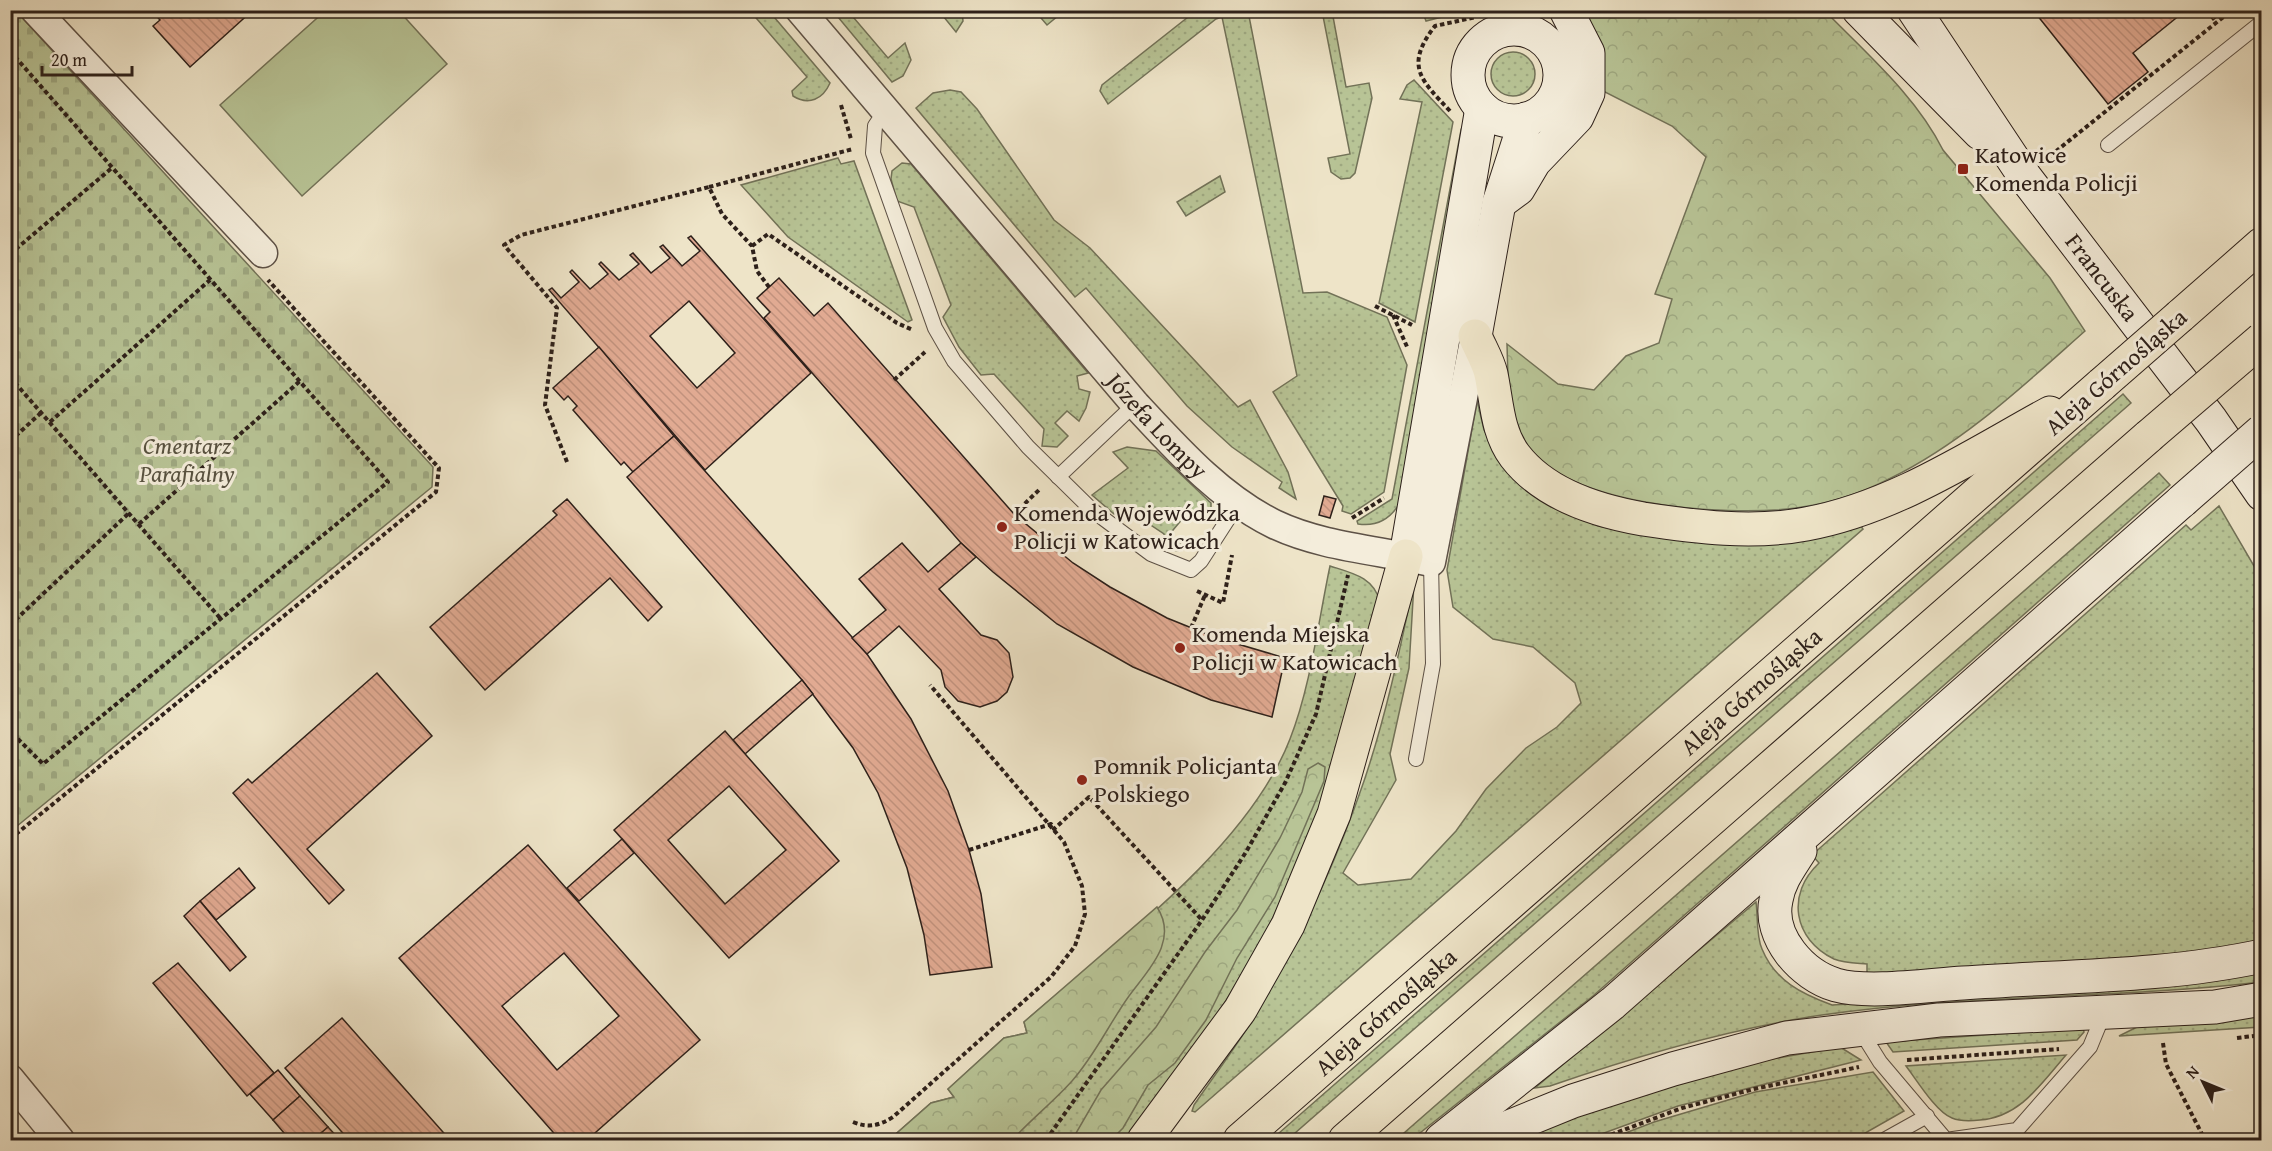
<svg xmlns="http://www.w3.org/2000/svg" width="2272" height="1151" font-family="'Gentium Book Plus',serif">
  <defs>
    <pattern id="grass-dots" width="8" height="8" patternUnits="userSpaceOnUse" patternTransform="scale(1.5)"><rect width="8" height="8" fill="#b8c496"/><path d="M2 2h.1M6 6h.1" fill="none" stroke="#9ea881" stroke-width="1.8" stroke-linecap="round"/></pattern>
    <pattern id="forest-crowns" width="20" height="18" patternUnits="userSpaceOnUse" patternTransform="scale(1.5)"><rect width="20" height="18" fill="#b8c496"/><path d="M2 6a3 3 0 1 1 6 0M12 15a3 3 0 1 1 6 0" fill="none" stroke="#9ea881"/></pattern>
    <pattern id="cemetery-stones" width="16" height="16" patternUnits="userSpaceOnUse" patternTransform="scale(1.5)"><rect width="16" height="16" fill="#b8c496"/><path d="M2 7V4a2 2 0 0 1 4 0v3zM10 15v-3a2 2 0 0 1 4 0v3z" fill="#9ea881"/></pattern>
    <pattern id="building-back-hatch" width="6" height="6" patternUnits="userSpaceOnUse" patternTransform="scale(1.5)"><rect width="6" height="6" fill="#e1aa92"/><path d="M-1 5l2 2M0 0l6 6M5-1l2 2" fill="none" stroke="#c1927d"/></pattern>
  </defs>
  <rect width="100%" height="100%" fill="#eee4c8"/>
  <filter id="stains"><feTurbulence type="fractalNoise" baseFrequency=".00333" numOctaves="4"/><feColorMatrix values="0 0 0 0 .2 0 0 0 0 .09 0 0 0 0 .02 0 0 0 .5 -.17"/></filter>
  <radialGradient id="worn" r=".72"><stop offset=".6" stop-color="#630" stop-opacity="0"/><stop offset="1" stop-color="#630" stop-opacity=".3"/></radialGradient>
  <g fill="url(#grass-dots)" stroke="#727258" stroke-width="1.5">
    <path d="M1197,10l51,1 55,282 24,-1 60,25 20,48 -23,127 -33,22 -9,-3 1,-5 -70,-114 24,-16 -75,-359 -6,2 -108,85 -8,-13 2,-6z"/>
    <path d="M1422,10h44v1l-40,10z"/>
    <path d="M750,11h19l61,72c-7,16 -21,23 -37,13l-1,-5 15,-14z"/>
    <path d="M833,11h15l40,47 17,-15 6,17 -8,16 -11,6z"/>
    <path d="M939,11h23l1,10 -7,11z"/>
    <path d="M1035,11h29l-17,14z"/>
    <path d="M1322,11h10l14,76 23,-4 3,15 -17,75 -5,5 -9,1 -10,-7 -3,-14 22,-4z"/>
    <circle cx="1513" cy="74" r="22"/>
    <path d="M1414,80l39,42 -38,200 -36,-19 43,-201 -22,-3 7,-14z"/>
    <path d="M950,90l11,2 16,17 77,111 36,28 148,159 12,-7 38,72 8,27 -17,-11 3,-6 -50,-35 -45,-41 -101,-118 -11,9 -159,-189 17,-15z"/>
    <path d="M1461,130l6,7 -66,364c-10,18 -24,26 -43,23l-1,-3 35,-22z"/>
    <path d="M838,158l3,6 13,-3 58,159 -4,2 -120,-85 -47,-52z"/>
    <path d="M902,163l9,1 177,209 -11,3 2,13 11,3 -4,16 -7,13 -12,-10 -12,12 13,13 -11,11 -15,-1 2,-17 -50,-55 -13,1 -22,-28 -16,-30 8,-12 -37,-98 -17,-6 -6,-22 1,-8z"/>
    <path d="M1220,176l5,16 -39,24 -9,-14z"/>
    <path d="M2123,394l8,9 -844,737h-16z"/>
    <path d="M1477,400l7,30 16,28 62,52 36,16 36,7 227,-7 2,3 -668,583 -3,-1 2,-6c20,-29 41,-57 59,-86 45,-75 83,-156 111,-238 22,-65 36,-132 50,-198l-5,85 -19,86 6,26 -53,93 15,12 53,-6 45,-48 30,-42 40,-41 31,-21 24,-24 -6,-20 -42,-36 -40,-8 -40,-32 -6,-37z"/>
    <path d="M1127,447l29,4 55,52v18l-22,-10 -21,25 22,12 -11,3 -14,-2 -1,-15 -33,-22 -17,2 -22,-19 36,-27 -15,-16z"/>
    <path d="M2159,473l11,12 -577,511 -182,144h-15z"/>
    <path d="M2219,506l42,72v363l-63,12 -331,21v-10c-11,-1 -23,-1 -33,-5 -41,-20 -48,-65 -15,-96l-7,-8 374,-330 5,5z"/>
    <path d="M1330,566c22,7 44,11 50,36l-45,168 -52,128 -24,47 -54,91 -77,104h-239l42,-37 23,-6 -6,-8 56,-51 23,-5 -3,-11c88,-76 223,-172 266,-283 21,-54 28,-116 40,-173z"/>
    <path d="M1756,902c2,14 0,34 6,47 13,32 40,45 70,56l302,-18 127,-16v11c-145,17 -294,12 -439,33 -94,14 -183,40 -272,71l-15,2z"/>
    <path d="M2261,1014v13l-142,9 20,-10z"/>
    <path d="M2083,1028l1,4 -7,8 -184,12 -7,-10z"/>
    <path d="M1840,1047l21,13 -183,46 -93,34h-82l52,-21 211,-59z"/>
    <path d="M2066,1055c-25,29 -46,62 -86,65 -9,1 -21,1 -28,-2 -16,-6 -36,-39 -46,-52z"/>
    <path d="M1873,1072l31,39 -51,29h-246l47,-18 101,-30z"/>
  </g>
  <g fill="url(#forest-crowns)" stroke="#727258" stroke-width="1.5">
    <path d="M1578,10l247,1c42,43 91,85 118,139l107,128 35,53c-61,54 -121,111 -194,147 -29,15 -64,26 -95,30 -69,9 -244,-1 -277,-74 -12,-28 -11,-61 -12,-90l51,40 36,6 32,-34 33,-13 13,-44 -17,-5 51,-137 -34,-31 -69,-35z"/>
    <path d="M1318,763l7,4 -1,14 -49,116 -38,61 -31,62 -31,43 -27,22 -25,43 -12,12h-39l29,-50 55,-63 49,-75 32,-42 43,-72 22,-46 6,-23z"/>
    <path d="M1157,907c22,34 -9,63 -28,89 -20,28 -34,59 -57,85 -17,19 -38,36 -56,55l-5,4h-122l42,-37 23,-6 -6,-8 56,-51 23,-5 -3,-11z"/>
  </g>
  <path fill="url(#cemetery-stones)" stroke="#727258" stroke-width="1.5" d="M16,11l417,456 -1,20 -421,344 -1,-820z"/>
  <path fill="#b8c496" stroke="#727258" stroke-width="1.5" d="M325,11h74l48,53 -145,132 -82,-91z"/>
  <g fill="url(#building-back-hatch)" stroke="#2d201a" stroke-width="1.5" fill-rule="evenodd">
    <path d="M151,10h102l-63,57 -37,-41 7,-6z"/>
    <path d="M2033,10h153l-53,43 15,19 -40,32z"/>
    <path d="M2205,10h20l-12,10z"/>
    <path d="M691,236l120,137 -106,97 -156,-180 3,-2 9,10 18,-16 -9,-10 2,-2 18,19 18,-15 -9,-10 2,-2 18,18 20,-16 -9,-9 3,-2 18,20 19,-15 -10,-11 3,-2 19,21 18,-15 -12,-13zM689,301l46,52 -38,35 -47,-52z"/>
    <path d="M779,278l35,38 14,-13 186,211 59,49 37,24 57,31 47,19 71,21 -13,59 -61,-17 -78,-33 -76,-43 -64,-52 -32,-29 -197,-225 6,-6 -13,-14z"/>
    <path d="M599,347l75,89 -41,36 -9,-10 -3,3 -48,-55 4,-4 -9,-10 -4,4 -11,-12z"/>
    <path d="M674,436l193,218 44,65 37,72 21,59 12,44 11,73 -62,8 -6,-40 -17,-67 -29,-75 -25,-45 -51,-68 -175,-203z"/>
    <path d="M1324,496l12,3 -6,19 -11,-3z"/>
    <path d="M567,499l95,108 -14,14 -38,-43 -125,112 -55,-63 127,-112 -4,-4z"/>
    <path d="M902,543l26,29 33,-29 15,14 -37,32 42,46 16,5 12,13 4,24 -6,15 -10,9 -17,6 -22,-6 -13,-14 -4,-17 -42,-44 -32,28 -15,-16 34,-28 -27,-31z"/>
    <path d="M377,673l55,63 -125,113 37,41 -15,14 -96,-111 15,-14 4,4z"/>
    <path d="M802,680l11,14 -68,60 -12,-14z"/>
    <path d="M725,731l114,130 -110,97 -115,-128zM729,786l57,64 -61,54 -57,-64z"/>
    <path d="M622,839l12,14 -55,48 -12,-13z"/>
    <path d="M528,845l172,195 -113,100h-27l-161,-182zM564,953l55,63 -62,54 -55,-64z"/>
    <path d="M239,868l16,20 -39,32 -16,-19z"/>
    <path d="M200,901l46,56 -16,14 -46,-55z"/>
    <path d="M178,963l96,110 -27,23 -94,-113z"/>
    <path d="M342,1018l108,122h-101l-64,-72z"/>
    <path d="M278,1070l22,26 -27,24 -23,-26z"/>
    <path d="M300,1096l28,31 -15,13h-23l-17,-20z"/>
    <path d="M328,1127l12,13h-27z"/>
  </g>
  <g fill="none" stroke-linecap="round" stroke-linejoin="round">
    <defs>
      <g id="lane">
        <path d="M885,111l-10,15 -2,27 62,175 19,33 74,86 64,63 59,44 40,16 10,-9 38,-59"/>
        <path d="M2108,145l154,-123"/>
        <path d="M1058,477l77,-73"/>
        <path d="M1416,759l17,-95 -2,-102"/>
        <path d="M1860,1030l20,32 66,78 71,-10 73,-83 14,-34"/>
        <path d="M1884,1140l43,-24"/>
      </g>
      <g id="street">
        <path d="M35,10l228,243"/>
        <path id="s1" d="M800,10l335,394c41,44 84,93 139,120 48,23 105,26 157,38l44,-226"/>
        <path d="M10,1079l50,61"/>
      </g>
      <g id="secondary">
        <path d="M1859,10l121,123"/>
        <path id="s2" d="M1914,10l111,167 186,243 51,74"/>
        <circle cx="1514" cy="75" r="46"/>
        <path d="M1499,203l19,-14 16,-27 43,-45 11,-24v-40l-22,-43"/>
        <path d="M1475,336l24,-133 27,-84"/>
        <path d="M1406,556l76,-448"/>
        <path d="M1800,851c-10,16 -21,30 -24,49 -8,37 26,75 60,85 32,9 93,0 127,-2 99,-7 202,-6 299,-27"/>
        <path d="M1441,1140l172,-137 569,-502"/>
        <path d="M1477,1140l96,-39 100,-32 114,-31 152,-18 276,-13 47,-8"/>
      </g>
      <g id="highway">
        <path d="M2180,316l82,-72"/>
        <path d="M1475,336c5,12 13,25 16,38 6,29 6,58 24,82 30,39 82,55 128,63 53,8 110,15 163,5 88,-16 167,-69 244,-111"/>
        <path d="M1144,1140l96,-130 48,-85 46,-111 72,-258"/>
        <path id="s3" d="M1240,1140l862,-756"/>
        <path d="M1345,1140l804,-704"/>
      </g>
    </defs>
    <use href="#lane" stroke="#5d5146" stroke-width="16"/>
    <use href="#street" stroke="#5d5146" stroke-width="31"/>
    <use href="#secondary" stroke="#2d201a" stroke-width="35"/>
    <use href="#highway" stroke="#2d201a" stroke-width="35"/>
    <g stroke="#2d201a" stroke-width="4" stroke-dasharray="4.5 3" stroke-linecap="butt">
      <path d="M10,51l378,431 -345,282 -33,-33"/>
      <path d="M841,105l10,34"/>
      <path d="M1450,111c-29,-31 -46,-45 -15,-85l41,-9 6,-7"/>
      <path d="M2050,156l182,-146"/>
      <path d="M709,187l144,-38"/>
      <path d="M752,246l16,-12 129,89 16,7"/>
      <path d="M10,254l103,-87"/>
      <path d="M1375,306l37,19"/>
      <path d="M1393,315l15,34"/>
      <path d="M10,377l210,241"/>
      <path d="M894,380l31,-28"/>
      <path d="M50,422l160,-142"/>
      <path d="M10,441l32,-29"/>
      <path d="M567,462l-22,-57 12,-97 -53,-63 17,-10 188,-48 13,27 30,32 5,25 12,16"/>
      <path d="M1014,514l27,-26"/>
      <path d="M1352,518l32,-20"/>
      <path d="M139,524l161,-143"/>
      <path d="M1197,591l26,12 9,-48"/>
      <path d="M10,625l119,-112"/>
      <path d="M1191,628l14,-33"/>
      <path d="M10,839l426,-347 3,-24 -171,-188"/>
      <path d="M969,850l82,-26 3,5 35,-32 113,123"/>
      <path d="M2237,1038l25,-3"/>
      <path d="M2163,1043l3,21 39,76"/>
      <path d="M1907,1060l152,-11"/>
      <path d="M853,1122c15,6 26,4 40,-5l158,-140 24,-31 10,-32 -3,-28 -18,-44 -134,-157"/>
      <path d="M1046,1140l156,-220 44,-68 39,-69 31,-69 32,-139"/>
      <path d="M1597,1140l85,-32 72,-19 105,-22"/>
      <path d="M2187,1140l14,-7"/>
    </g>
    <use href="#lane" stroke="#f4eddb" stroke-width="14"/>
    <use href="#street" stroke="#f4eddb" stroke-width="28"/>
    <use href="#secondary" stroke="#f4eddb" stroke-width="33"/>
    <use href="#highway" stroke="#eee4c8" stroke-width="33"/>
    <defs>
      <path id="secondary-bridge" d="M2182,501l80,-70"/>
      <g id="highway-bridge">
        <path d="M2102,384l78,-68"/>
        <path d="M2149,436l113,-97"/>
      </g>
    </defs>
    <use href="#secondary-bridge" stroke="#2d201a" stroke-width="35" stroke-linecap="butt"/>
    <use href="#highway-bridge" stroke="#2d201a" stroke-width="35" stroke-linecap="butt"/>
    <use href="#secondary-bridge" stroke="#f4eddb" stroke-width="33"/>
    <use href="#highway-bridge" stroke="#eee4c8" stroke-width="33"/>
  </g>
  <g fill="#8f2418" stroke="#f4eddb" stroke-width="2">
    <rect x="1957" y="163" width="12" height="12" rx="3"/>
    <circle cx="1002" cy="527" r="6"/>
    <circle cx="1180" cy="648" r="6"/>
    <circle cx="1082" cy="780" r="6"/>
  </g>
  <g text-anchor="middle" stroke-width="6" stroke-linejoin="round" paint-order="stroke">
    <g font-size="24" fill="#2d201a" stroke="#f4eddb" text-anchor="start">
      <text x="1975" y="163">Katowice<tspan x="1975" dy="28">Komenda Policji</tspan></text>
      <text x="1014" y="521">Komenda Wojewódzka<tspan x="1014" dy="28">Policji w Katowicach</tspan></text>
      <text x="1192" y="642">Komenda Miejska<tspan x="1192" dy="28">Policji w Katowicach</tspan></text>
      <text x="1094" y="774">Pomnik Policjanta<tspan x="1094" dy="28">Polskiego</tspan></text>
    </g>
    <g font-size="24" fill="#2d201a" stroke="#f4eddb">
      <text dy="8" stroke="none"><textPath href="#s2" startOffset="327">Francuska</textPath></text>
      <text transform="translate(2116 372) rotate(-41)" y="8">Aleja Górnośląska</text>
      <text dy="8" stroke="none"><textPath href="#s1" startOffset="548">Józefa Lompy</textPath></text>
      <text dy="8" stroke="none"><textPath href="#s3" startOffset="680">Aleja Górnośląska</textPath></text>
      <text dy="8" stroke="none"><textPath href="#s3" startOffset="194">Aleja Górnośląska</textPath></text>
    </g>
    <g font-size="24" font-style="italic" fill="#57513f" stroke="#f4eddb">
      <text x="187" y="454">Cmentarz<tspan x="187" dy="28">Parafialny</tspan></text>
    </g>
  </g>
  <rect width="2272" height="1151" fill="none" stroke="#eee4c8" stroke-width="36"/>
  <rect x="12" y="12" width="2248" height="1127" fill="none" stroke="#2d201a" stroke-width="3"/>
  <rect x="18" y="18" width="2236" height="1115" fill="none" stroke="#2d201a" stroke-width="1.5"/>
  <g transform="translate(2203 1082) rotate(313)" stroke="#f4eddb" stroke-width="4.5" paint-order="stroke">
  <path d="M0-4.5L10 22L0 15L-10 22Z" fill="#2d201a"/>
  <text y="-9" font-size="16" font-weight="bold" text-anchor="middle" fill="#2d201a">N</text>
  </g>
  <path d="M42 66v9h90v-9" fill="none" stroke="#2d201a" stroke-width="3"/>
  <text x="51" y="66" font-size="18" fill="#2d201a" stroke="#f4eddb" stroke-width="4.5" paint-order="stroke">20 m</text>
  <rect width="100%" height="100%" filter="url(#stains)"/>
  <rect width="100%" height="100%" fill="url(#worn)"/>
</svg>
